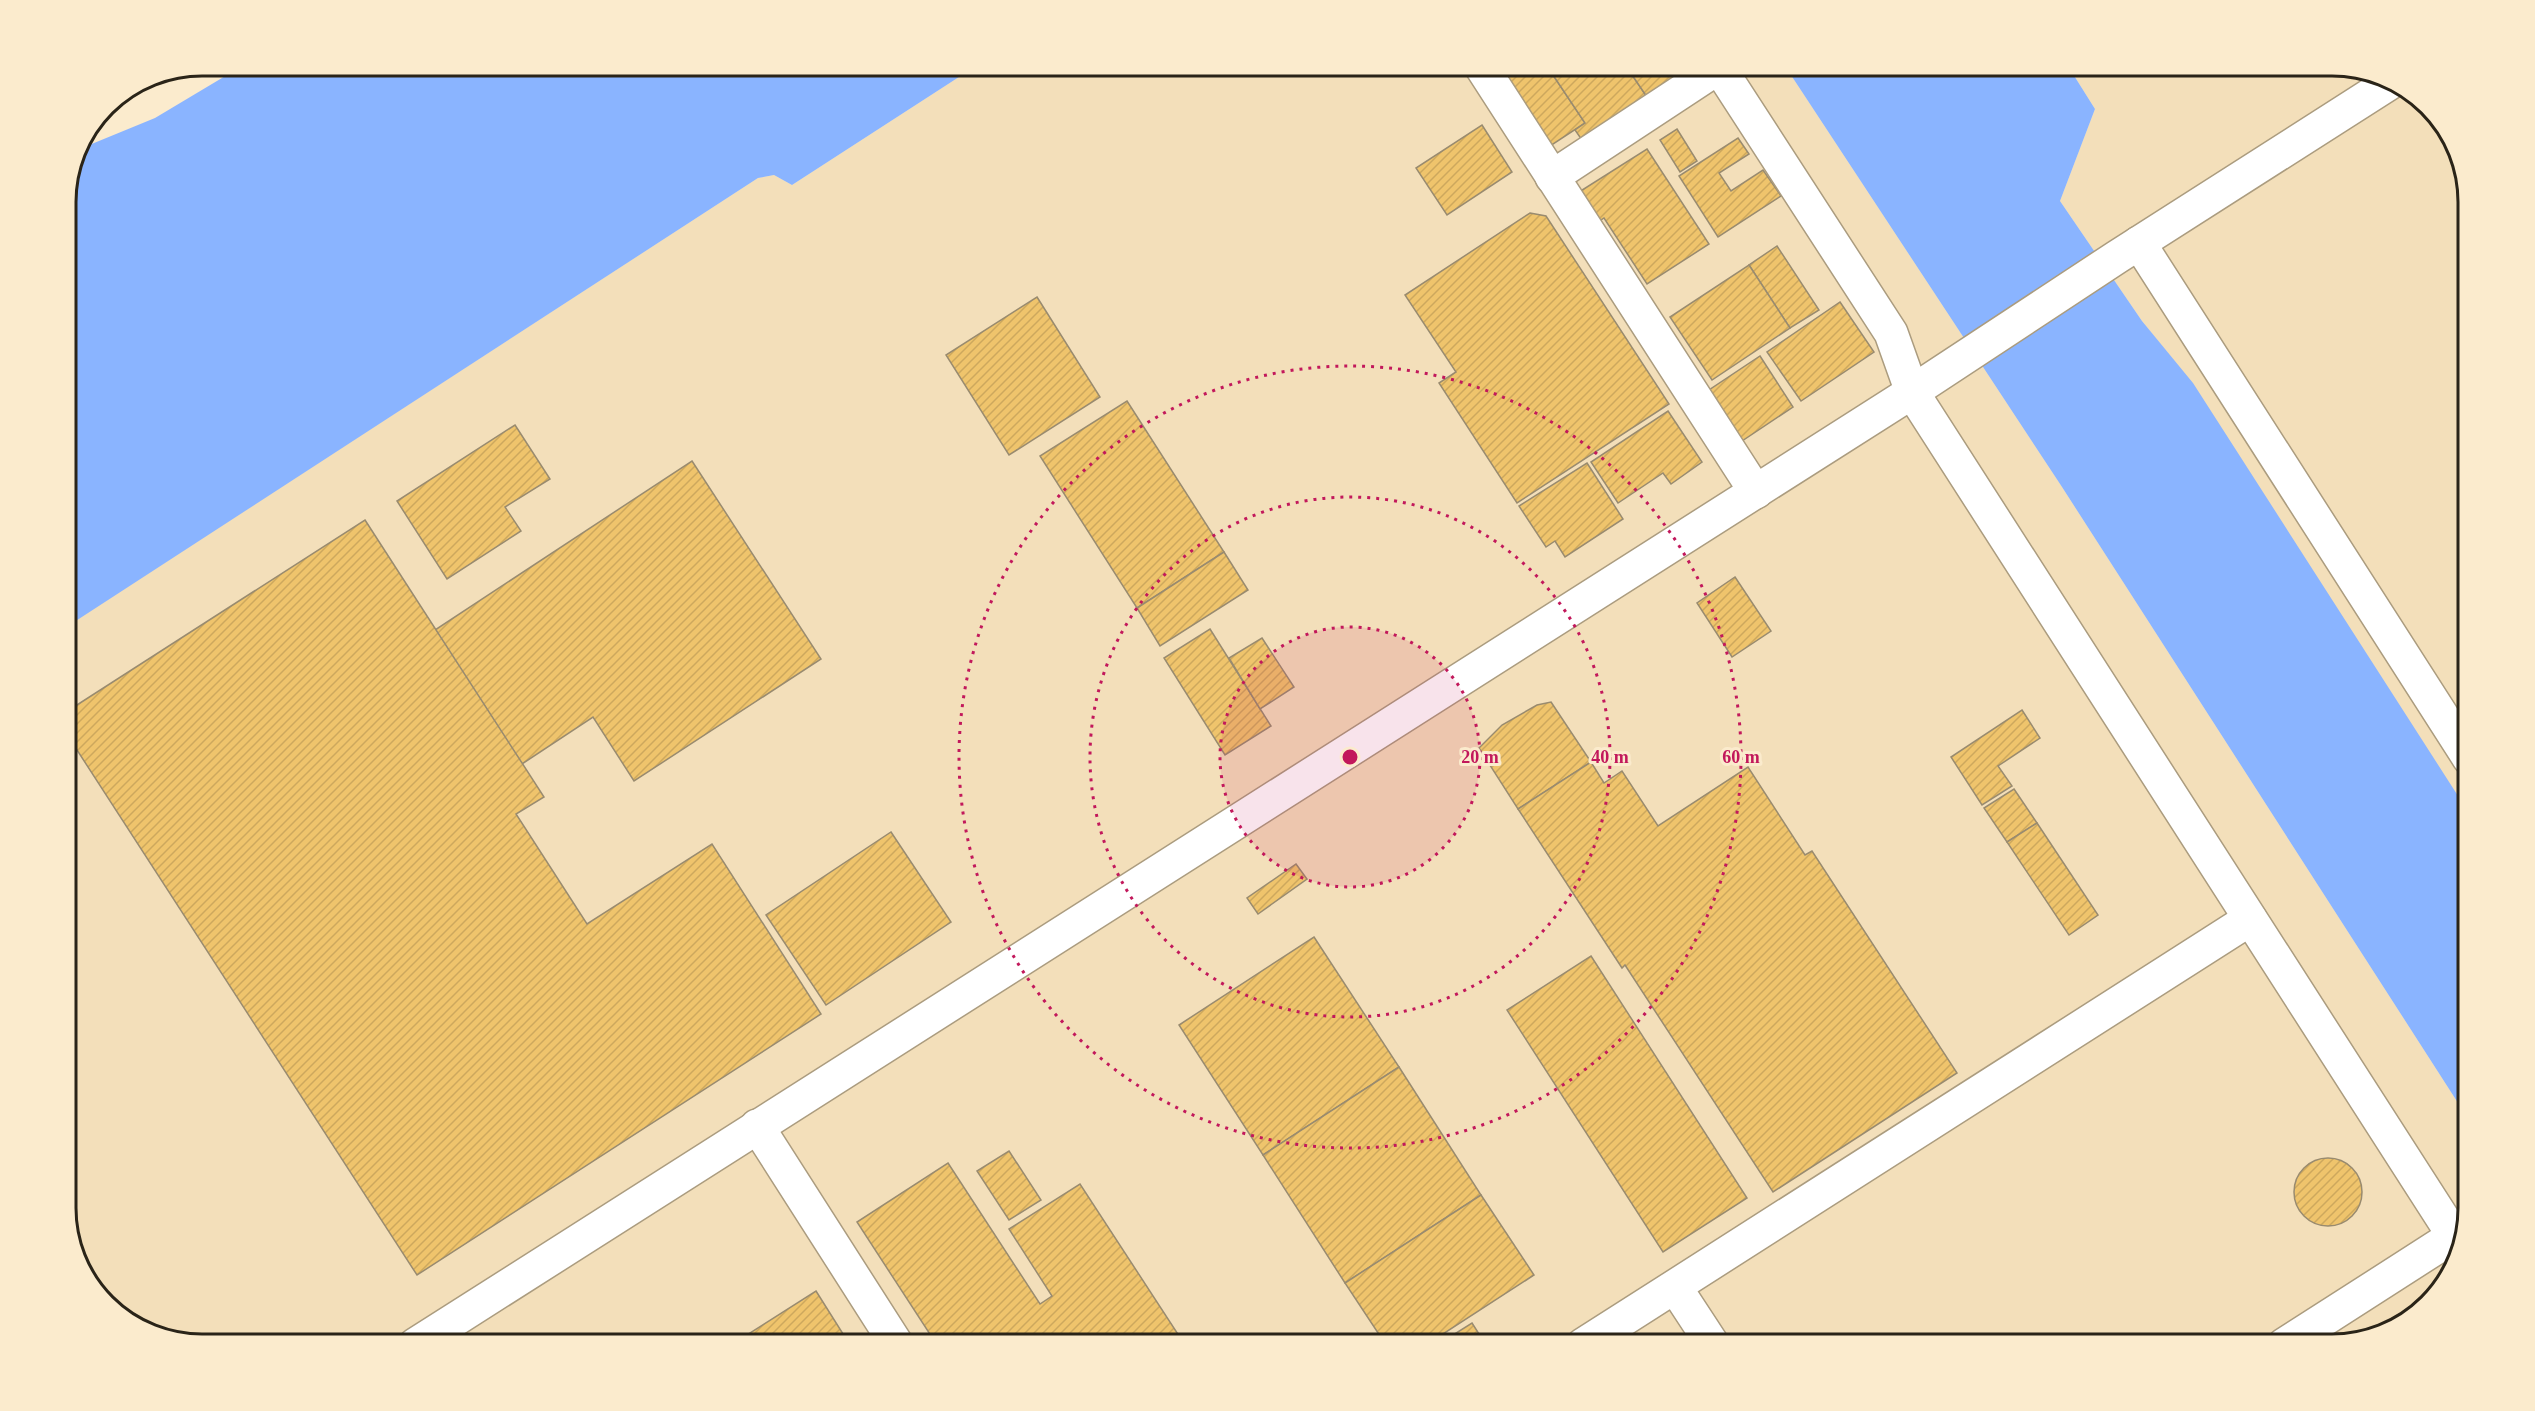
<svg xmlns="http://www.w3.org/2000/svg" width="2535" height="1411" font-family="'Times New Roman',serif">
  <defs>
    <pattern id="building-hatch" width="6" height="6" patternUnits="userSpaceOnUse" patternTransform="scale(1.5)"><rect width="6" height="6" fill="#efc46c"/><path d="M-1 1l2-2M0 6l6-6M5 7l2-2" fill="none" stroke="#cda85d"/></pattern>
  </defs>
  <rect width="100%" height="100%" fill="#fbebcd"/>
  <g fill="#f3dfba">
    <path d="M976,66h809l277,421 407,633v89l-18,68 -50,50 -68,18h-2131l-68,-18 -45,-43 -23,-67v-570l5,-4 -4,-8v-9l691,-448 16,-3 18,10z"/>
    <path d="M2068,66h265l68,18 50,50 18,60v620l-277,-430 -50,-63 -82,-120 35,-92z"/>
  </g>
  <g fill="#8ab4ff">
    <path d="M237,66h739l-184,119 -18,-10 -16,3 -690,448 -1,9 4,9 -5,3v-453l11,-44 78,-32 72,-43z"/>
    <path d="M1785,66h283l27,43 -35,92 82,120 51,62 276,430v307l-407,-633z"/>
  </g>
  <g fill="url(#building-hatch)" stroke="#998b6f" stroke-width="1.5">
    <path d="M1492,66h55l38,57 -44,29z"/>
    <path d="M1547,66h79l23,34 -65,43 -9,-13 10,-7z"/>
    <path d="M1626,66h57l5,8 -39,26z"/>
    <path d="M1482,125l30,47 -65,43 -31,-47z"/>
    <path d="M1677,129l20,32 -17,11 -20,-32z"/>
    <path d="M1738,138l11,16 -30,19 12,18 32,-21 18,26 -63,41 -39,-61z"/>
    <path d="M1647,149l62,95 -62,40 -43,-66 -6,4 -19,-30z"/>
    <path d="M1530,213l16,3 123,188 -152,99 -78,-120 17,-11 -51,-77z"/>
    <path d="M1777,246l42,64 -29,18 -41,-63z"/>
    <path d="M1749,265l41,63 -78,52 -42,-63z"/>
    <path d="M1037,297l63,100 -91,58 -63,-100z"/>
    <path d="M1840,302l34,50 -73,49 -34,-49z"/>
    <path d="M1760,356l33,51 -51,34 -33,-51z"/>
    <path d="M1127,401l97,151 -87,56 -97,-152z"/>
    <path d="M1668,411l34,51 -31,22 -8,-11 -45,30 -27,-41z"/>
    <path d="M515,425l35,54 -45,28 16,24 -74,48 -50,-78z"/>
    <path d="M692,461l129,198 -187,122 -41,-64 -71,47 -87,-134z"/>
    <path d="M1587,463l36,56 -58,38 -10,-16 -9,6 -27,-41z"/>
    <path d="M365,520l179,277 -28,17 71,110 125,-80 109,170 -404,261 -351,-542v-21z"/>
    <path d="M1224,552l24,38 -88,56 -23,-38z"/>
    <path d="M1735,577l36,54 -39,26 -35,-54z"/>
    <path d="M1210,629l61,97 -46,29 -61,-97z"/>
    <path d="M1262,638l32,49 -34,22 -31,-51z"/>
    <path d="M1551,702l40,60 -73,47 -39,-61 23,-23 35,-20z"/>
    <path d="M2022,710l18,28 -42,28 14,20 -30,19 -31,-48z"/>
    <path d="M1591,762l13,21 18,-12 36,55 90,-59 57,88 7,-4 145,222 -184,119 -148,-227 -3,3 -104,-159z"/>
    <path d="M2014,789l23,34 -30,19 -23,-34z"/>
    <path d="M2037,823l61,92 -29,20 -62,-93z"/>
    <path d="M891,832l60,90 -125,83 -60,-90z"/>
    <path d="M1296,864l11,15 -49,35 -11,-16z"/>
    <path d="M1314,937l85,130 -136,88 -84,-130z"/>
    <path d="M1591,956l156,242 -84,54 -156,-242z"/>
    <path d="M1399,1067l82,128 -136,88 -82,-128z"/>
    <path d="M1009,1151l32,49 -32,20 -32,-49z"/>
    <circle cx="2328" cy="1192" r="34"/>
    <path d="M948,1163l92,141 12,-8 -43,-67 71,-45 105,161h-248l-80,-123z"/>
    <path d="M1481,1195l53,80 -108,70h-40l-41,-62z"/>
    <path d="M816,1291l34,54h-119z"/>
    <path d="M1472,1323l14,22h-49z"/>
    <path d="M546,1334l7,11h-25z"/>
  </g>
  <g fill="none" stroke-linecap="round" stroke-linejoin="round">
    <defs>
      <g id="minor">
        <path d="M1481,66l275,426"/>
        <path d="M1718,66l173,267 21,59 542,844 -170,109"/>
        <path d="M1552,177l167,-110"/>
        <path d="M2139,243l330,515"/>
        <path d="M757,1126l140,219"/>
        <path d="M1675,1287l38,58"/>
        <path d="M415,1345l1497,-953 205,-135 274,-175"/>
        <path d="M1583,1345l667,-426"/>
      </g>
    </defs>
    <use href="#minor" stroke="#ab9c7f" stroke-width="36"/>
    <use href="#minor" stroke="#fff" stroke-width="33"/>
  </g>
  <circle cx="1350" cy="757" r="130" fill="#c2185b" fill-opacity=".12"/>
  <g fill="none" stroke="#c2185b" stroke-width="3" stroke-dasharray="3 6">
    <circle cx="1350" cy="757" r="130"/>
    <circle cx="1350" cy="757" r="260"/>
    <circle cx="1350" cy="757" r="391"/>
  </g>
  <path d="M0 0H2535V1411H0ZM202 76H2332A126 126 0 0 1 2458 202V1208A126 126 0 0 1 2332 1334H202A126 126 0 0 1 76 1208V202A126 126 0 0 1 202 76Z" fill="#fbebcd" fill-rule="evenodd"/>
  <path fill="none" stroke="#2a2418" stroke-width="3" d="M202 76H2332A126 126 0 0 1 2458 202V1208A126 126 0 0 1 2332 1334H202A126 126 0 0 1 76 1208V202A126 126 0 0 1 202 76Z"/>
  <circle cx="1350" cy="757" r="9" fill="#c2185b" stroke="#fbebcd" stroke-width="3"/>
  <g font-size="18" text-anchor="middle" font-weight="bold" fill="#c2185b" stroke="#fbebcd" stroke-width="6" stroke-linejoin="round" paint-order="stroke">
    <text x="1480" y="763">20 m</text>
    <text x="1610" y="763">40 m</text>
    <text x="1741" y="763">60 m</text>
  </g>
</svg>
